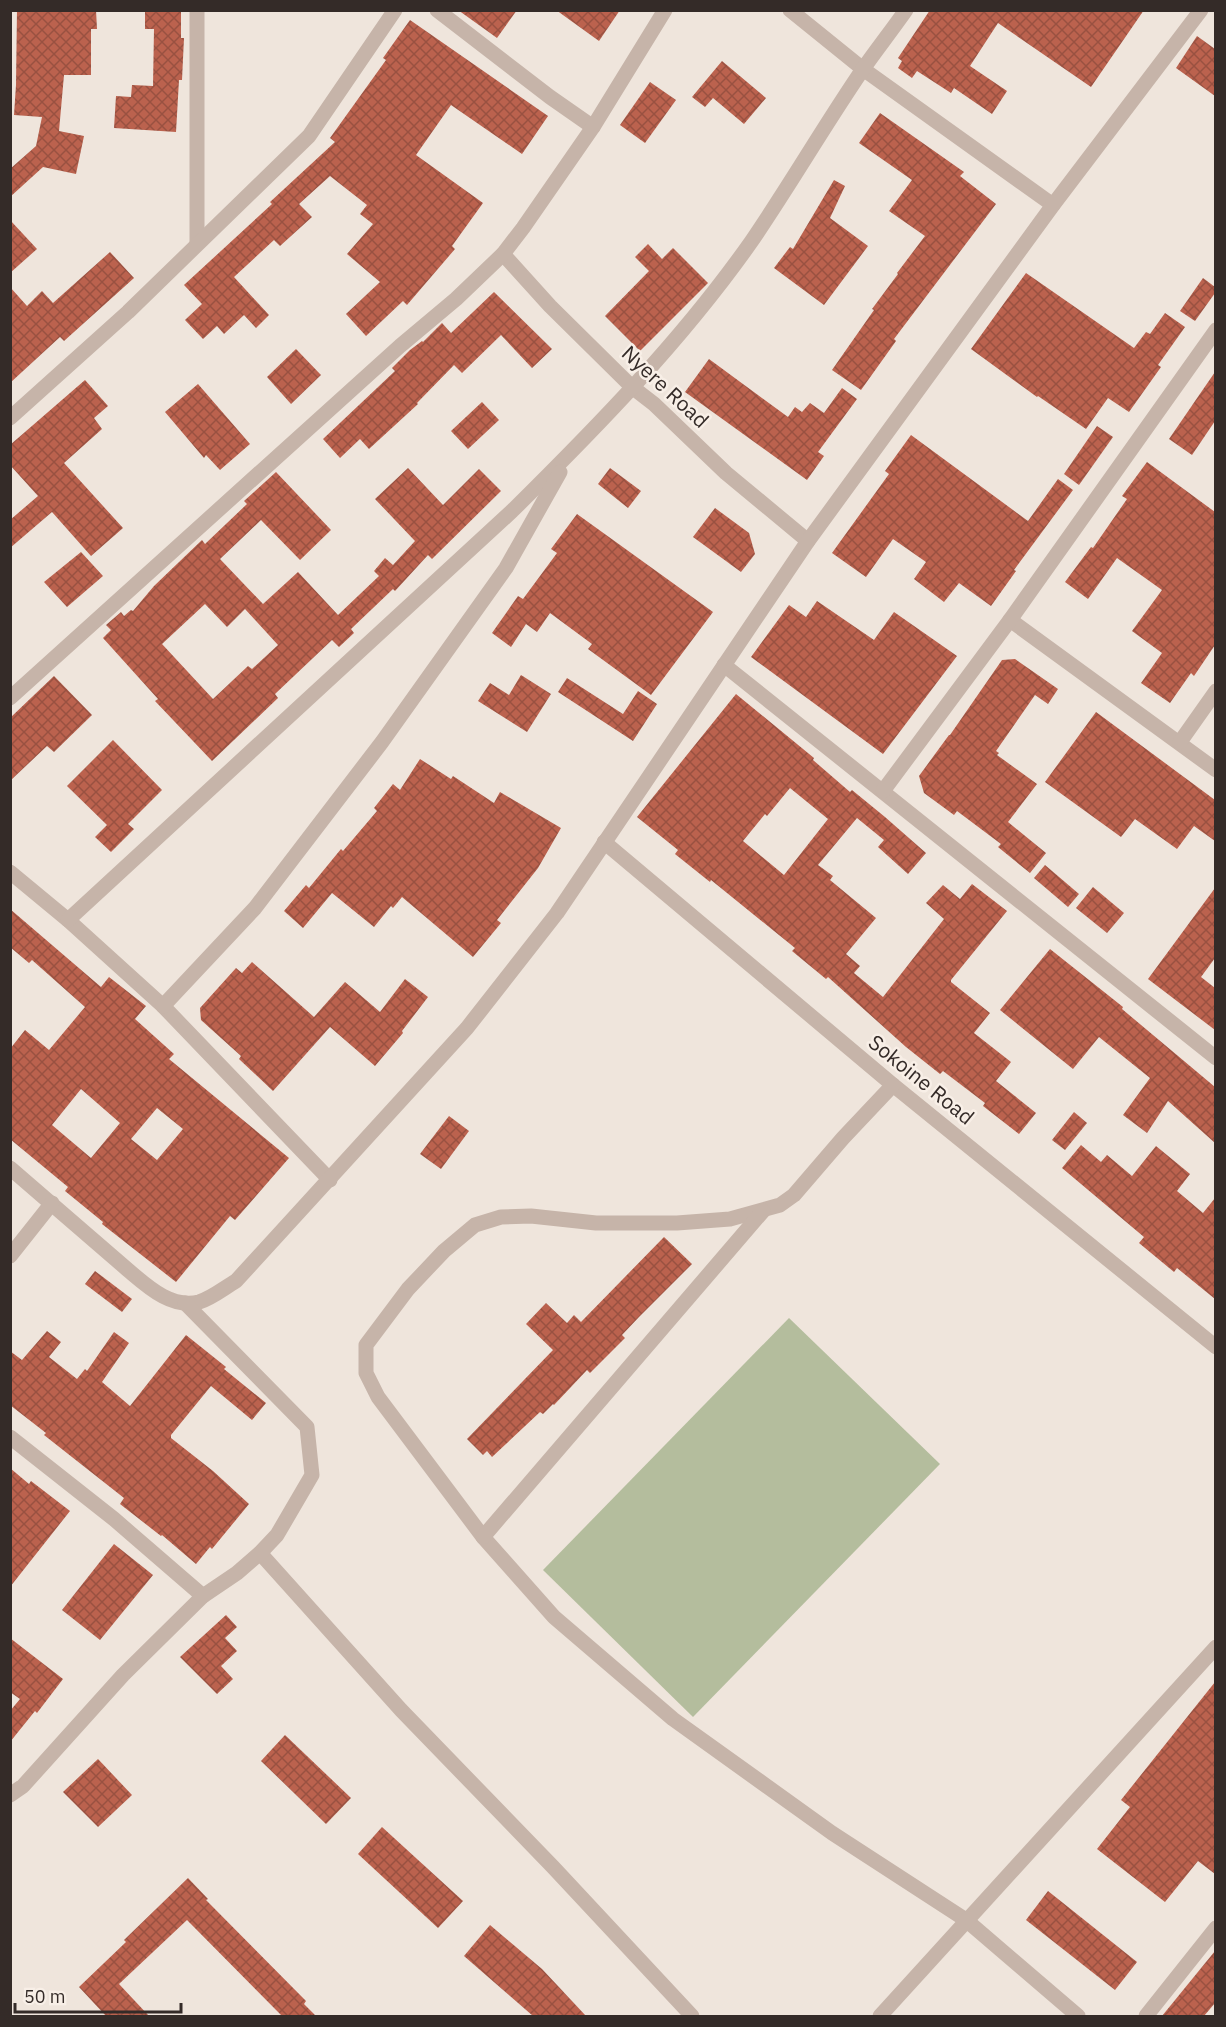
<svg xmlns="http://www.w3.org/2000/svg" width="1226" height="2027" font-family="'IBM Plex Sans',sans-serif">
  <defs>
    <pattern id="building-cross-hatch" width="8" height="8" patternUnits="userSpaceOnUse" patternTransform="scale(1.5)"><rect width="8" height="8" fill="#bb624e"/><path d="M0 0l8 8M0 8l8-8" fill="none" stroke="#995141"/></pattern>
  </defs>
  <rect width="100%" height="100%" fill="#efe5dc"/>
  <path fill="#b4bd9d" d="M789,1318l151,146 -247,253 -150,-147z"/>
  <g fill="url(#building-cross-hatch)" fill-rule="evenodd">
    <path d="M17,10h79l1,19h-6v46h-27l-5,56 25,5 -8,38 -33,-7 -33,30v-28l26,-23 6,-29 -28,-2 2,-30z"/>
    <path d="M145,10h36v28h3l-2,42h-3l-3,52 -62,-4 2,-32 15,1 1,-12 21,1 1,-57h-9z"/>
    <path d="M458,10h59l-20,28z"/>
    <path d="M556,10h64l-21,31z"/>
    <path d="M930,10h214l-53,77 -93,-64 -28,43 37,25 -15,23 -38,-26 -3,5 -34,-22 -5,7 -14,-10 4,-7 -4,-3z"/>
    <path d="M410,20l138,96 -26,38 -71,-49 -35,50 67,48 -31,43 3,3 -48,56 -4,-4 -37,35 -20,-22 34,-32 -33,-28 26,-30 -13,-10 7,-9 -37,-29 -31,28 13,13 -32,29 -6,-6 -40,37 35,38 -13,13 -12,-13 -20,19 -7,-8 -14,13 -18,-19 17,-16 -18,-19 88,-81 -2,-2 65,-60 -5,-4 56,-78 -3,-2z"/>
    <path d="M1197,36l18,13v47l-39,-28z"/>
    <path d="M722,61l44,37 -22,26 -31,-26 -8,9 -13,-10z"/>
    <path d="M650,82l26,18 -31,43 -25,-18z"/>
    <path d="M880,113l84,59 -4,4 36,28 -102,135 2,2 -35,49 -29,-20 42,-60 -2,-1 26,-35 -1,-1 28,-37 -36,-25 23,-31 -53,-37z"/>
    <path d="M834,180l11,6 -15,32 38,28 -44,59 -50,-37 16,-21 3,2z"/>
    <path d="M10,220l27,29 -27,24z"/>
    <path d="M648,244l14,15 11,-11 35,35 -68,68 -35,-35 44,-45 -14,-14z"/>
    <path d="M110,252l24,26 -70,63 -4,-4 -50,46v-96l17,19 15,-15 11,12z"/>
    <path d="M1026,273l108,75 12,-16 4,2 15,-21 20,14 -27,38 3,2 -32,45 -21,-14 -22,31 -48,-33 -1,1 -66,-48z"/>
    <path d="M1203,278l12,9v6l-20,28 -15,-10z"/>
    <path d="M494,292l58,57 -20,19 -31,-33 -39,38 -8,-8 -37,38 1,1 -49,45 -9,-10 -20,19 -17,-19 72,-68 -3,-3 18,-18 12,-9 1,1 19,-19 9,10z"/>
    <path d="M296,349l25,26 -30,29 -24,-27z"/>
    <path d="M709,359l79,58 7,-10 7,5 8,-9 14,10 18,-25 15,11 -39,53 6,4 -17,24 -122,-88z"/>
    <path d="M1215,372v49l-23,34 -23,-16z"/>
    <path d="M85,380l23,26 -14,12 8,11 -38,34 59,65 -32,28 -39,-44 -42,36v-28l28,-24 -28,-31v-20z"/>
    <path d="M198,384l52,60 -30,26 -14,-15 -2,3 -39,-46z"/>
    <path d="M482,402l17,18 -31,29 -17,-18z"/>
    <path d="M1097,426l16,11 -34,48 -15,-11z"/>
    <path d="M911,435l117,86 30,-42 15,11 -59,80 2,1 -25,35 -32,-23 -15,19 -30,-23 12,-17 -33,-23 -27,38 -34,-24 57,-79 -4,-3z"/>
    <path d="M1147,462l68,50v133l-21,31 -3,-3 -21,30 -29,-20 21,-30 -30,-22 30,-41 -45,-32 -29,41 -23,-17 26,-35 2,1 34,-49 -5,-3z"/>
    <path d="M408,468l35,37 36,-36 22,22 -69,68 -4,-4 -33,36 -2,-2 -42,40 3,4 -15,14 -7,-7 -57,54 3,4 -66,63 -57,-60 3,-2 -55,-61 8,-8 -5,-5 15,-13 3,4 7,-6 2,1 21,-25 48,-46 3,4 42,-40 -3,-3 32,-29 55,58 -31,30 -39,-40 -41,39 43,45 35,-32 40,43 41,-39 -5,-5 11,-13 8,7 22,-24 -40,-42zM205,604l22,23 18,-18 33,36 -26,24 -4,-3 -35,33 -51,-55z"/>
    <path d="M610,468l31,23 -13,17 -30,-24z"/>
    <path d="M715,508l34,25 6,21 -14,18 -48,-35z"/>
    <path d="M577,514l136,98 -62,83 -63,-46 4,-5 -42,-31 -13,19 -11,-8 -15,23 -19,-14 26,-37 5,3 34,-46 -6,-4z"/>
    <path d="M81,552l22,24 -36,31 -23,-25z"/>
    <path d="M817,601l57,39 20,-28 63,44 -74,98 -132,-97 38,-52 17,12z"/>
    <path d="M1015,659l43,30 -10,15 -13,-9 -39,56 3,2 -2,2 40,29 -29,38 38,31 -16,20 -32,-26 3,-3 -44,-33 -3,4 -30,-22 -5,-17 30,-41h1l52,-75z"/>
    <path d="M521,675l30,19 -24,38 -49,-31 12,-18 19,12z"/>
    <path d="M54,676l38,39 -38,37 -7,-6 -37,35v-63z"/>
    <path d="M567,678l56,36 15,-23 19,13 -24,37 -75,-49z"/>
    <path d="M736,694l78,64 -1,2 37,32 2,-2 33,27 41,36 -18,21 -30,-27 6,-7 -27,-22 -39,47 15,11 -3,4 46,38 -30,36 14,12 -6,7 29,24 61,-78 -18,-16 17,-18 17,14 12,-15 35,27 -56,69v2l39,31 -16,20 37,29 -15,19 40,32 -17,21 -36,-28 2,-3 -42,-32 -3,3 -34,-27 -78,-70 -2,2 -34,-28 3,-3 -84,-68 -1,2 -35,-28 3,-4 -41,-33zM790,788l38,31 -44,56 -41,-34 22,-27 2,2z"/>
    <path d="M1096,712l119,88v41l-21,-15 -17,23 -42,-30 -14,18 -76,-55z"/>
    <path d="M113,740l49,50 -34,34 6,5 -23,23 -16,-15 12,-12 -40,-39z"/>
    <path d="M420,759l31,20 2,-3 41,27 6,-11 61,36 -23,40 -41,52 4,3 -28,34 -71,-60 -9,11 -2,-2 -17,21 -42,-34 -29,35 -19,-17 22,-26 3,3 32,-39 2,2 34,-40 -3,-3 19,-24 7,6z"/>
    <path d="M1045,865l34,29 -11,13 -34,-29z"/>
    <path d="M1093,887l31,26 -17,20 -31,-25z"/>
    <path d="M1215,888v70l-14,19 14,11v42l-67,-51z"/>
    <path d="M10,909l91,78 8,-10 37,29 -11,13 39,35 -5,5 120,99 -54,62 -5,-4 -54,66 -74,-58 1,-2 -38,-31 3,-4 -58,-48v-90l15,-19 24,20 36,-43 -53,-47 -3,3 -19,-16zM81,1089l39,34 -29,35 -39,-33zM157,1108l26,21 -26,31 -26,-21z"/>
    <path d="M1050,949l73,58 -1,2 93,78v56l-47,-42 -21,32 -24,-18 27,-37 -51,-41 -26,32 -73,-59z"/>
    <path d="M252,962l62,55 31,-35 35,30 25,-33 23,18 -26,34 1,2 -28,33 -45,-39 -57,64 -34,-32 2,-3 -40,-36 -1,-12 36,-40 6,5z"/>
    <path d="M1074,1112l13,11 -22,27 -13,-10z"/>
    <path d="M449,1116l20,15 -28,38 -21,-15z"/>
    <path d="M1081,1145l20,17 6,-7 25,21 24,-30 34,28 -13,17 26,22 12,-15v101l-38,-31 -3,4 -35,-29 5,-6 -82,-69z"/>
    <path d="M664,1237l28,27 -53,53 -17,18 3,3 -35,35 -3,-3 -33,35 -1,-1 -10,10 -3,-2 -48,45 -5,-6 -4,4 -16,-16 86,-89 -27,-26 20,-21 21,20 7,-8 7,7z"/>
    <path d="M95,1271l37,28 -10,13 -37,-28z"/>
    <path d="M47,1331l14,11 -12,15 28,22 8,-10 2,2 27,-39 15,11 -27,39 28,24 56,-71 40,32 -2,2 42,34 -14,17 -41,-34 -40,49v3l42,33 36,33 -37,45 -2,-2 -14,17 -34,-29 -1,1 -41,-32 4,-6 -80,-63 2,-2 -36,-28v-54l12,9z"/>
    <path d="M10,1468l19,16 2,-3 39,30 -60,76z"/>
    <path d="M114,1544l39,31 -53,65 -38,-30z"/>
    <path d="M226,1615l11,12 -12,11 12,13 -16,15 12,13 -16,15 -37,-37z"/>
    <path d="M10,1638l53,41 -26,34 -2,-2 -25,31v-31l10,-12 -10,-7z"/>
    <path d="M1215,1682v192l-17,-13 -33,41 -68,-53 33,-42 -9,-7z"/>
    <path d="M285,1735l66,63 -25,26 -65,-63z"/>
    <path d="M98,1759l34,36 -34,32 -35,-35z"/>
    <path d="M382,1827l81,74 -25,27 -80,-74z"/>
    <path d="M188,1878l20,21 -2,1 100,101 -2,3 12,12h-34l-95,-96 -68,64 30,32h-43l-27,-29 47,-45 -2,-2z"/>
    <path d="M1048,1891l89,71 -22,28 -89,-70z"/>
    <path d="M490,1925l52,44 44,47h-53l-69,-60z"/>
    <path d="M1215,1951v52l-11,13h-42z"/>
  </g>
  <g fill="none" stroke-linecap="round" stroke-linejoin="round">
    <g stroke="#c6b4a9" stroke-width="15">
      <path d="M437,10l113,87 43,30"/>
      <path d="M790,10l73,59 190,136"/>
      <path d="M197,244v-234"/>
      <path d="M503,254l47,52 82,81 22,17 72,69 82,68"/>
      <path d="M10,418l118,-106 181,-176 86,-126"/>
      <path d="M1010,620l206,150"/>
      <path d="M724,665l492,393"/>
      <path d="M10,698l390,-352 56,-47 47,-45 20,-26 70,-101 72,-117"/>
      <path d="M1180,742l36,-51"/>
      <path d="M883,791l127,-171 206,-290"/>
      <path d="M604,842l289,243 323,262"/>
      <path d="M10,872l58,48 95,86 167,174"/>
      <path d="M68,920l444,-409c85,-84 170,-171 239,-269 39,-57 73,-116 112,-173 14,-20 29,-39 43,-59"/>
      <path d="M163,1006l92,-98 127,-166 124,-174 54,-96"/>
      <path d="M893,1085l-50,53 -49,57 -14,10 -50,14 -53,4h-81l-65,-7 -30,1 -26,8 -31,26 -36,38 -42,56v28l12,24 105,140 71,80 119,102 159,114 134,87 112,96"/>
      <path d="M10,1168l118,102c19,16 43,39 71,32 13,-4 25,-14 37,-21l231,-253 90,-115 251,-372 245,-336 148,-195"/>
      <path d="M10,1256l42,-53"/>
      <path d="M10,1437l104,82 89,77"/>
      <path d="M483,1537l280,-326"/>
      <path d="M260,1553l141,157 152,157 139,149"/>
      <path d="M10,1795l13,-9 100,-111 80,-79 34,-23 23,-20 17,-18 35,-60 -5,-48 -122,-124"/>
      <path d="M880,2016l336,-369"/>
      <path d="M1146,2016l70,-88"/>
    </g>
  </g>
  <g text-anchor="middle" stroke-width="5" stroke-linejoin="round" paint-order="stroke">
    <g font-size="21" fill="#342b28" stroke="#f8efe7">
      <text transform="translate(665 387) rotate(43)" y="7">Nyere Road</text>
      <text transform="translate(921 1080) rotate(39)" y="7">Sokoine Road</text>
    </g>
  </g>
  <rect width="1226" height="2027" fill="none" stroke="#342b28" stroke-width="24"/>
  <path d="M15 2003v9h166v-9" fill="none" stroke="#342b28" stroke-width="3"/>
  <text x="24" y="2003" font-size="18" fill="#342b28" stroke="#f8efe7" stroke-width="4.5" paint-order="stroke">50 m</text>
</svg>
